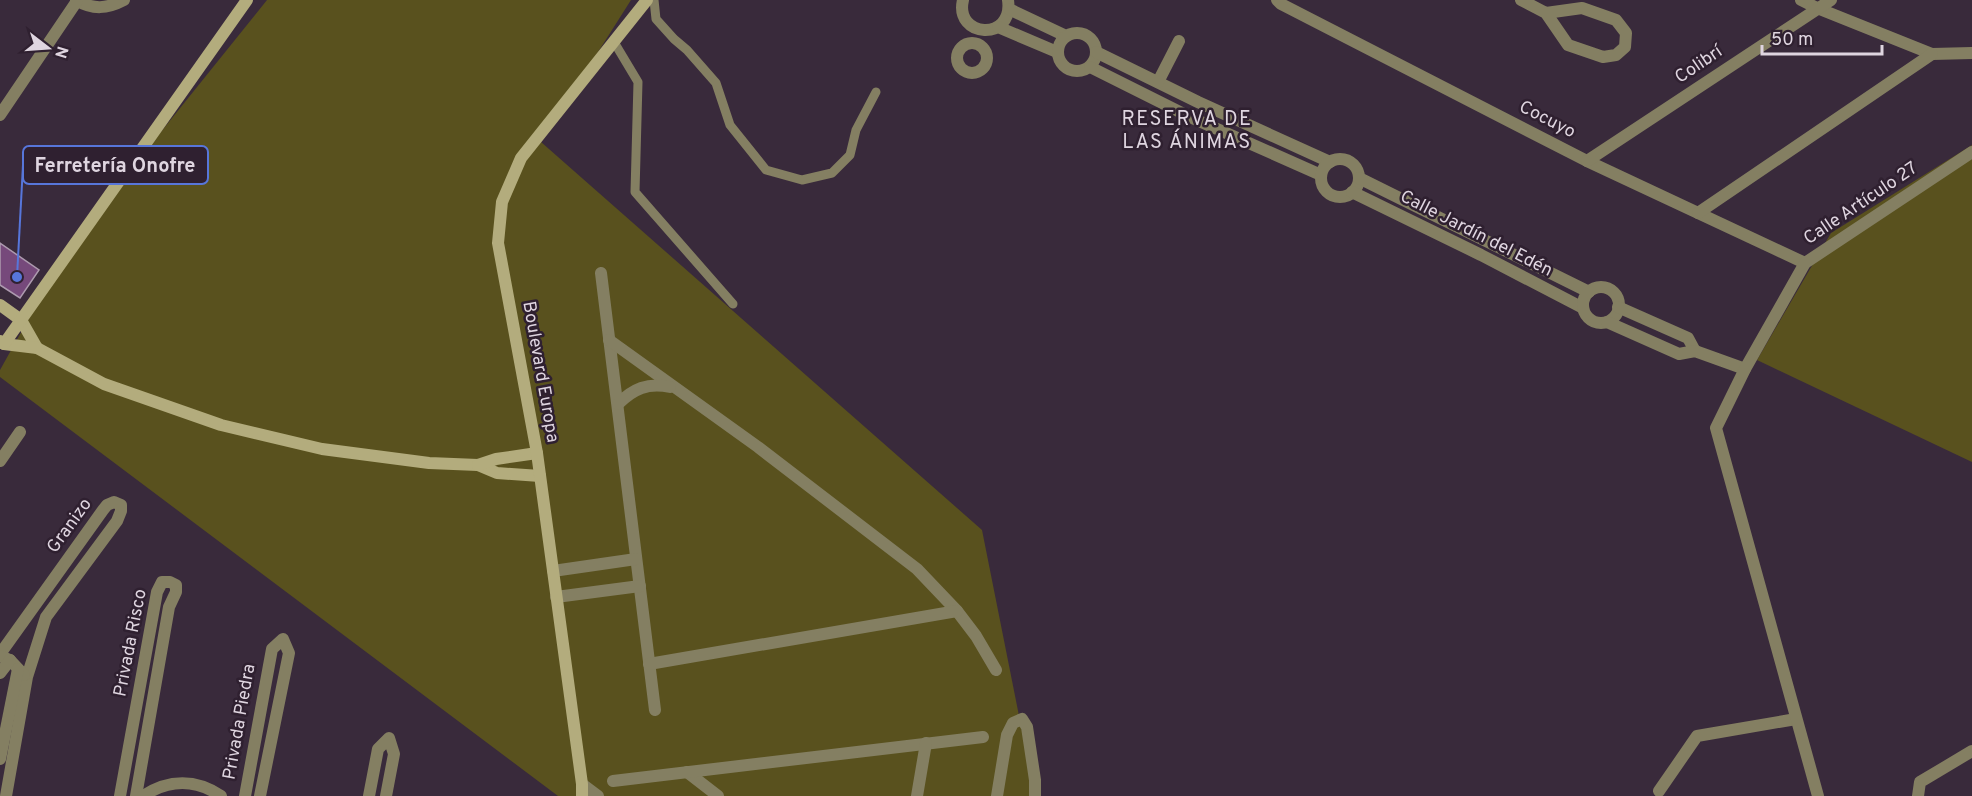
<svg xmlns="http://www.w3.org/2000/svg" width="1972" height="796" viewBox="0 0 1972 796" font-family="Overpass,sans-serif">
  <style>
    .green { fill: #59511e }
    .building { fill: #76497b; stroke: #ad9aaf; stroke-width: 1.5 }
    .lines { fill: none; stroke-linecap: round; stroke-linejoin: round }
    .lane { stroke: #847f62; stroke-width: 9 }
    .street { stroke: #847f62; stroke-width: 12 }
    .secondary { stroke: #b3ac7d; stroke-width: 12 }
    .labels { text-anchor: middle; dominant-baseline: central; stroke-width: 5; stroke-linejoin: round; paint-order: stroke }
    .street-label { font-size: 18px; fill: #dfd5e0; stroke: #2f2030 }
    .neighbourhood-label { font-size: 20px; letter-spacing: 1.5px; fill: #dfd5e0; stroke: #2f2030 }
    .leader { fill: none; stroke: #5776da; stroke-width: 2 }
    .callout-dot { fill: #5776da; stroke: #2f2030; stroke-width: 2 }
    .callout { fill: #2f2030; stroke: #5776da; stroke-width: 2 }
    .callout-label { font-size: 20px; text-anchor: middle; font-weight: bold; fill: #dfd5e0 }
  </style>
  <rect width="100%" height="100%" fill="#392a3b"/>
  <g class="green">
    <polygon points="267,0 631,0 541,142 982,530 1035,796 558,796 0,377 0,370 48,284 123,179"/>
    <polygon points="1972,145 1972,462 1757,360 1831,233"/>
  </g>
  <polygon class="building" points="0,243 39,270 20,298 0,285"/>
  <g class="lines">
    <g class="lane">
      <polyline points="654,0 656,19 674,39 687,50 716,83 730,125 766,170 802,180 832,173 850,155 856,130 876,92"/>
      <polyline points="614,42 638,82 635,192 733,304"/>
    </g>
    <g class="street">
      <path d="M76 0C93 10 107 9 124 0"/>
      <path d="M963 0C954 38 1014 42 1008 0"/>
      <polyline points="1277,0 1281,4 1587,161 1805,263"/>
      <polyline points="1521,0 1546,13 1568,45 1603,57 1616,55 1625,47 1626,33 1616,20 1582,8 1546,13"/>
      <polyline points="1801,0 1817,8 1932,54 1972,53"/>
      <polyline points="1009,9 1066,36"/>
      <polyline points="998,27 1057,52"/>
      <circle cx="1077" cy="52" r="19"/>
      <circle cx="972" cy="58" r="15"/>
      <polyline points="1096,52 1198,102 1330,162"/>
      <polyline points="1090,67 1190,117 1321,175"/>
      <polyline points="1158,82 1179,41"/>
      <polyline points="0,115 77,1"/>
      <circle cx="1340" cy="178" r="19"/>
      <polyline points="1587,161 1831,0"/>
      <polyline points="1359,178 1589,292"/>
      <polyline points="1352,192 1481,255 1583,308"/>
      <polyline points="1698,213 1932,54"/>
      <polyline points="601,273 655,710"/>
      <circle cx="1601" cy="305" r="18"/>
      <polyline points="1618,307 1688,338 1695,351"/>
      <polyline points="1607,322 1679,354 1695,351 1745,369"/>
      <polyline points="609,340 758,447 917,569 957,611 976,636 996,670"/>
      <path d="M618 404C633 389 648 382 670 387"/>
      <polyline points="0,461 20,432"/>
      <polyline points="553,571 636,559"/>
      <polyline points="556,597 640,586"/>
      <polyline points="0,654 103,510 107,505 114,502 121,505 121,511 117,521 46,617 27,677 6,796"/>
      <polyline points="0,656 10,660 24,675"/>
      <polyline points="649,664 957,611"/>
      <polyline points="0,673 10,660"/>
      <polyline points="0,759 18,669"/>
      <polyline points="687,772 718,796"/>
      <polyline points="613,781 983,737"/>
      <polyline points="582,784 598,796"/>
      <polyline points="1659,791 1697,736 1796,719"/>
      <polyline points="120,796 157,592 162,582 170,582 176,585 176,592 169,607 136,796"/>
      <path d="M143 796C169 779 196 779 221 796"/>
      <polyline points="245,796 272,649 283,639 289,653 260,796"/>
      <polyline points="369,796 378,749 389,738 394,754 386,796"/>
      <polyline points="917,796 926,743"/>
      <polyline points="997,796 1007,735 1013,723 1022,719 1027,727 1035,780 1035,796"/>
      <polyline points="1818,796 1716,428 1745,369 1805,263 1972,152"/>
      <polyline points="1918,796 1920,782 1972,751"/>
    </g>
    <g class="secondary">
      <polyline points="0,305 21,320 37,348"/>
      <polyline points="0,341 4,344 37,348 104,384 221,425 322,449 429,463 478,465 497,473 540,476"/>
      <polyline points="4,344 247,0"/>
      <polyline points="478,465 496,459 537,453"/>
      <polyline points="582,796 582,784 537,453 498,243 502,202 521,158 647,0"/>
    </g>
  </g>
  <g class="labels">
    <g class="street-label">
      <text transform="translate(1699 65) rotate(-34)">Colibrí</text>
      <text transform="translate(1547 120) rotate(27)">Cocuyo</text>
      <text transform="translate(1861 204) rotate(-34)">Calle Artículo 27</text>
      <text transform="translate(1476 234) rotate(27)">Calle Jardín del Edén</text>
      <text transform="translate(540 372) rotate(80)">Boulevard Europa</text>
      <text transform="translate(70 526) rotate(-54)">Granizo</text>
      <text transform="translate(131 643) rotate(-79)">Privada Risco</text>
      <text transform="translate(240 722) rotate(-80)">Privada Piedra</text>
    </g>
    <g class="neighbourhood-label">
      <text x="1187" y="120">RESERVA DE<tspan x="1187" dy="23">LAS ÁNIMAS</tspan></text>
    </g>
  </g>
  <path class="leader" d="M17 277L23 165"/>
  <circle class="callout-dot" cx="17" cy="277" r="6"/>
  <rect class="callout" x="23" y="146" width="185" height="38" rx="6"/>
  <g class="callout-label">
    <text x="115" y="172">Ferretería Onofre</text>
  </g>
  <g transform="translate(48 48) rotate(107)" stroke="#2f2030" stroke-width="4.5" paint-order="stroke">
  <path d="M0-4.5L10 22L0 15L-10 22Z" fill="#dfd5e0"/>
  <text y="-9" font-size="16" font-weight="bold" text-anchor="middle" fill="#dfd5e0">N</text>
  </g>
  <path d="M1762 45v9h120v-9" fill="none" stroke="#dfd5e0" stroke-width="3"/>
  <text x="1771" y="45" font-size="18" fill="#dfd5e0" stroke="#2f2030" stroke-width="4.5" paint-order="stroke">50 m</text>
</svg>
